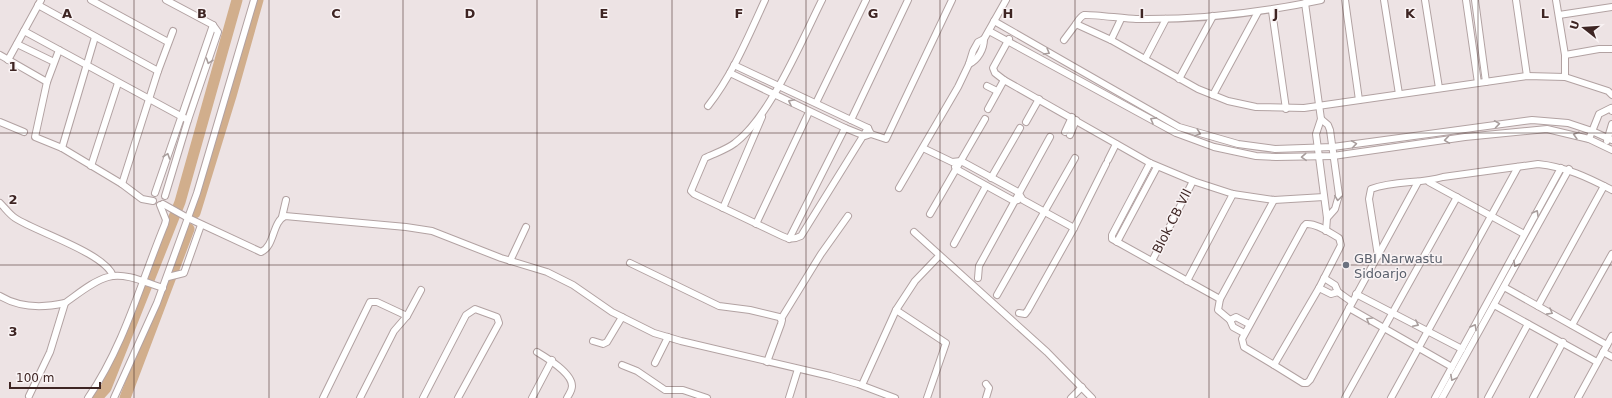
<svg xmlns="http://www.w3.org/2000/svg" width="1612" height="398" viewBox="0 0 1612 398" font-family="'DejaVu Sans',sans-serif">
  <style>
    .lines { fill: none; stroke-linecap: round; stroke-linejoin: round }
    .river { stroke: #d1ae8c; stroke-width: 11 }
    .minor-casing { stroke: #b2a2a2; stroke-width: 8 }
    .minor { stroke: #fff; stroke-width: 6 }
    .oneway { stroke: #a89d9c }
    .grid { fill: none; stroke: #3e2523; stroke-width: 1; stroke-opacity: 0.55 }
    .worship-dot { fill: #6b7280; stroke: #f9f3f4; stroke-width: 1.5 }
    .labels { text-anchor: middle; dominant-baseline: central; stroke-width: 3; stroke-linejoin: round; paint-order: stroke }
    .street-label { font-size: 13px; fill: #3e2523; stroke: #f9f3f4 }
    .worship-label { font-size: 13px; fill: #5b616d; stroke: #f9f3f4; text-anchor: start }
    .grid-label { font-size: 13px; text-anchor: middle; font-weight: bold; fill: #3e2523; stroke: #f9f3f4; stroke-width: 3; stroke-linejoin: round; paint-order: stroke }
  </style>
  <rect width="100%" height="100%" fill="#ede3e4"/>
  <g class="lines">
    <g class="river">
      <polyline points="195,213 231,96 258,0"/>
      <polyline points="97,398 106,388 180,202 237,0"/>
      <polyline points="125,398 189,229"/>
    </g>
    <defs>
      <g id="minor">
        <polyline points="91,0 168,42"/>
        <path d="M822 0C802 40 770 117 735 143 726 150 715 153 705 158L691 191 694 194 780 235C788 239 793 240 801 236L868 128"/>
        <path d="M1321 0C1260 13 1199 20 1136 19 1127 19 1090 14 1084 15 1080 17 1078 21 1076 24L1111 40 1198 89 1228 101 1256 107 1304 108 1527 76 1565 77 1608 91 1612 95"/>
        <polyline points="1345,0 1359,100"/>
        <polyline points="1384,0 1399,94"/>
        <polyline points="1425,0 1439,88"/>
        <polyline points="1466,0 1478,83"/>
        <polyline points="1475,0 1486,82"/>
        <polyline points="1516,0 1527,76"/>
        <polyline points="1556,0 1565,55 1565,77"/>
        <polyline points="1305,3 1321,119"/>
        <polyline points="38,5 158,71"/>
        <polyline points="1272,11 1286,109"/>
        <polyline points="1559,15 1612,7"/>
        <polyline points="994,21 1179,127 1238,144 1275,149 1333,147 1532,120 1568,123 1592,131 1612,140"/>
        <polyline points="24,31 188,120"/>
        <polyline points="989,31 1176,133 1214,147 1256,156 1276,157 1333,156 1465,137 1547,129 1589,139 1612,150"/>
        <polyline points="1064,40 1076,24"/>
        <polyline points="1111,40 1121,19"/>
        <polyline points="17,44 54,62"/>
        <polyline points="59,50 47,82 35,137 62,148 122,184 142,199 153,201"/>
        <polyline points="0,55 47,82"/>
        <polyline points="1565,55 1599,49 1612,49"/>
        <polyline points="1145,59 1166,19"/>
        <polyline points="8,60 41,0"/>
        <path d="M969 64C978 60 984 49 984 39"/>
        <polyline points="734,65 868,128 870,132"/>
        <polyline points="730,73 845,128 865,136 871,134 886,139 952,0"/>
        <polyline points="1179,79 1213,16"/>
        <polyline points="1004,80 995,73 993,68 1009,39"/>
        <polyline points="987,86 997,91"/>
        <polyline points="1213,95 1258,12"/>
        <polyline points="816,103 866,0"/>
        <path d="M708 106C733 74 748 37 765 0"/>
        <polyline points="988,109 1004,80 1150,163 1193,181 1233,194 1274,200 1324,197"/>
        <polyline points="851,120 908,0"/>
        <polyline points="0,122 24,132"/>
        <polyline points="1026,122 1039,99"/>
        <polyline points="1065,132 1072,117"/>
        <polyline points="1070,135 1076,120"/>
        <polyline points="1589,139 1599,114 1611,108 1612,111"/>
        <polyline points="1607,141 1612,124"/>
        <polyline points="62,148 95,37"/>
        <polyline points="923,148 952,162 961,161 1018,192 1023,200 1074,228"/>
        <polyline points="1108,160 1116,144"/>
        <polyline points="1150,163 1112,235 1112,239 1220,299"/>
        <polyline points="91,166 118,83"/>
        <polyline points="955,167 956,169 1014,201 1018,200"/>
        <polyline points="991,178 1020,128"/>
        <polyline points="1429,182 1524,234"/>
        <polyline points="122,184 158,71 173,31"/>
        <polyline points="899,188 958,87 969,64 973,51 978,42 984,39 1006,0"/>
        <polyline points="155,193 213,25"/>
        <polyline points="165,196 188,120 218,32 213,25 166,0"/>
        <path d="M0 203C5 208 9 214 15 218 36 232 105 253 113 276"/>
        <path d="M163 204 188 218 261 252C275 246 272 222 285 216L406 227 432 231 501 258 547 272 573 285 612 312 654 333 681 341 830 376 858 384 895 398"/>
        <polyline points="723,208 762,117"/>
        <polyline points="930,214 985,119"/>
        <polyline points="282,217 286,200"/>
        <polyline points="756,224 809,112"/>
        <path d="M1306 224C1317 223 1330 233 1339 238L1341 245 1319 288 1274 365 1244 347 1242 339 1304 226Z"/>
        <polyline points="1326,231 1327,218 1316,134 1321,119 1328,125 1330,130 1339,195 1335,209 1327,218"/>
        <polyline points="914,232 1047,352 1092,398"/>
        <polyline points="789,239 845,128"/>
        <polyline points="1117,242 1157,167"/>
        <polyline points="954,244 986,186"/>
        <path d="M1378 256 1369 199 1371 189C1395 180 1420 184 1443 177L1538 164C1566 167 1587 177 1612 190"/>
        <polyline points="510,261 526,227"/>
        <polyline points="1152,261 1193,181"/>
        <polyline points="630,263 719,306 750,310 779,317 782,320 781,324 767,362"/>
        <polyline points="168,277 184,273 201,225"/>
        <polyline points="978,278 979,266 1050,137"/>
        <polyline points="1187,281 1233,194"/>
        <polyline points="1504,287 1607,345"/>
        <polyline points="1319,288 1331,294 1338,292 1335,285 1324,278"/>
        <polyline points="1338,292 1352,302"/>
        <polyline points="1356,294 1462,349"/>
        <polyline points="997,295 1075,158"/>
        <path d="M0 296C20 308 43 308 65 303 78 294 93 281 108 277 125 272 147 283 163 288"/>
        <polyline points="1494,305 1597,362"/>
        <polyline points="1538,306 1604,186"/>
        <polyline points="1349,308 1452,367"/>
        <polyline points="896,310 946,343 927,398"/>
        <polyline points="1019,313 1025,314 1028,310 1074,228 1106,164"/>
        <polyline points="781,319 821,254 848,216"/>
        <polyline points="1230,320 1218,310 1220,299 1274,200"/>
        <polyline points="1572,325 1612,254"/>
        <polyline points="1244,333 1233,327 1230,320 1236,317 1249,324"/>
        <polyline points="593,341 603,344 607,342 622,317"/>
        <path d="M537 352C547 358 572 373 572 386 572 391 569 394 567 398"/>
        <polyline points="1603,352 1612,357"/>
        <polyline points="655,363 668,337"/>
        <polyline points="622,365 637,371 665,390 683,390 707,398"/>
        <polyline points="1274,365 1303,383 1307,383 1310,380 1418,182"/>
        <polyline points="862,385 896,310 915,281 939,256"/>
        <polyline points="29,396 50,352 65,303"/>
        <path d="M88 398C124 346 141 282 165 224L166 220 160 205"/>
        <polyline points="114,398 157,303 197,193 254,0"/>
        <polyline points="323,398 370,302 377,302 407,316"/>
        <polyline points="360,398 394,331 407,316 421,290"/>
        <polyline points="423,398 466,315 475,309 497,317 499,323 458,398"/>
        <polyline points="532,398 552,360"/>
        <polyline points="789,398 798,369"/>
        <polyline points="986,398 989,388 986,384"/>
        <polyline points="1071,398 1082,387"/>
        <polyline points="1345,398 1457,197"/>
        <polyline points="1391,398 1518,167"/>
        <polyline points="1435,398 1561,168"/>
        <polyline points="1442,398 1569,169"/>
        <polyline points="1488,398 1528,324"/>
        <polyline points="1533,398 1563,342"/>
        <polyline points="1578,398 1612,336"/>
      </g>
    </defs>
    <use href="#minor" class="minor-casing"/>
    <use href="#minor" class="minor"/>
  </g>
  <defs><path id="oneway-chevron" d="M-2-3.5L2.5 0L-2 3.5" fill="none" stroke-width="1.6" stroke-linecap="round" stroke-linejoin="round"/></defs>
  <g class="oneway">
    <use href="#oneway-chevron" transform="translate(1047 52) rotate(30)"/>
    <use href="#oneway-chevron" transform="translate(209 61) rotate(109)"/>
    <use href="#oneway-chevron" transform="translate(791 102) rotate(-153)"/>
    <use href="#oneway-chevron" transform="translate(1153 120) rotate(-151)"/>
    <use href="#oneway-chevron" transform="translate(1497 124) rotate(-8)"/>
    <use href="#oneway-chevron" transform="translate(1198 133) rotate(19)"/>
    <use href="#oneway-chevron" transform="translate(1576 135) rotate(-164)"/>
    <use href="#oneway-chevron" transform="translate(1447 140) rotate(172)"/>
    <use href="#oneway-chevron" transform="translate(1354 144) rotate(-8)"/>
    <use href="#oneway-chevron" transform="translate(167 156) rotate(-71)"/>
    <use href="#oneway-chevron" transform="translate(1304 157) rotate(177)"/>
    <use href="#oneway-chevron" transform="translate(1338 198) rotate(97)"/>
    <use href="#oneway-chevron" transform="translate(1536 213) rotate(-61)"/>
    <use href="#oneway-chevron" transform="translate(1516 264) rotate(119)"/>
    <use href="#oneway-chevron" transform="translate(1550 312) rotate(29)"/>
    <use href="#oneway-chevron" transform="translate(1369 320) rotate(-150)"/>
    <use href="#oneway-chevron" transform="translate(1416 324) rotate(27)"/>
    <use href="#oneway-chevron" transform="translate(1474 327) rotate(-61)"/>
    <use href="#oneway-chevron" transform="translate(1453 378) rotate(118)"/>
  </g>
  <path class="grid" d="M134 0V398M269 0V398M403 0V398M537 0V398M672 0V398M806 0V398M940 0V398M1075 0V398M1209 0V398M1343 0V398M1478 0V398M0 133H1612M0 265H1612"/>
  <circle class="worship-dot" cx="1346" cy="265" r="4"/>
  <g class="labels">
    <g class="street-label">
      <text transform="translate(1172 221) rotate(-63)">Blok CB VII</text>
    </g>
    <g class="worship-label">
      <text x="1354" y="258">GBI Narwastu<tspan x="1354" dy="15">Sidoarjo</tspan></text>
    </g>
  </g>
  <g class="grid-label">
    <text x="67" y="18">A</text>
    <text x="202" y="18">B</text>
    <text x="336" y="18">C</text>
    <text x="470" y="18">D</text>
    <text x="604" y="18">E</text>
    <text x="739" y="18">F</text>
    <text x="873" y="18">G</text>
    <text x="1008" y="18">H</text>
    <text x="1142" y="18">I</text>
    <text x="1276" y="18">J</text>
    <text x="1410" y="18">K</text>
    <text x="1545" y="18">L</text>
    <text x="13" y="71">1</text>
    <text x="13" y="204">2</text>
    <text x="13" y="336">3</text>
  </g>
  <g transform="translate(1584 28) rotate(287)" stroke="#f9f3f4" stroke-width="3" paint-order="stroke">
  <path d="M0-3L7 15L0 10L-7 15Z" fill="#3e2523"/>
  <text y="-6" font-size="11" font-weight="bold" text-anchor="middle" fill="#3e2523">U</text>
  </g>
  <path d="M10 382v6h90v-6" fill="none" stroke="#3e2523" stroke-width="2"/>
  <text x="16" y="382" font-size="12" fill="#3e2523" stroke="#f9f3f4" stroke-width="3" paint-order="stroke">100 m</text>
</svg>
